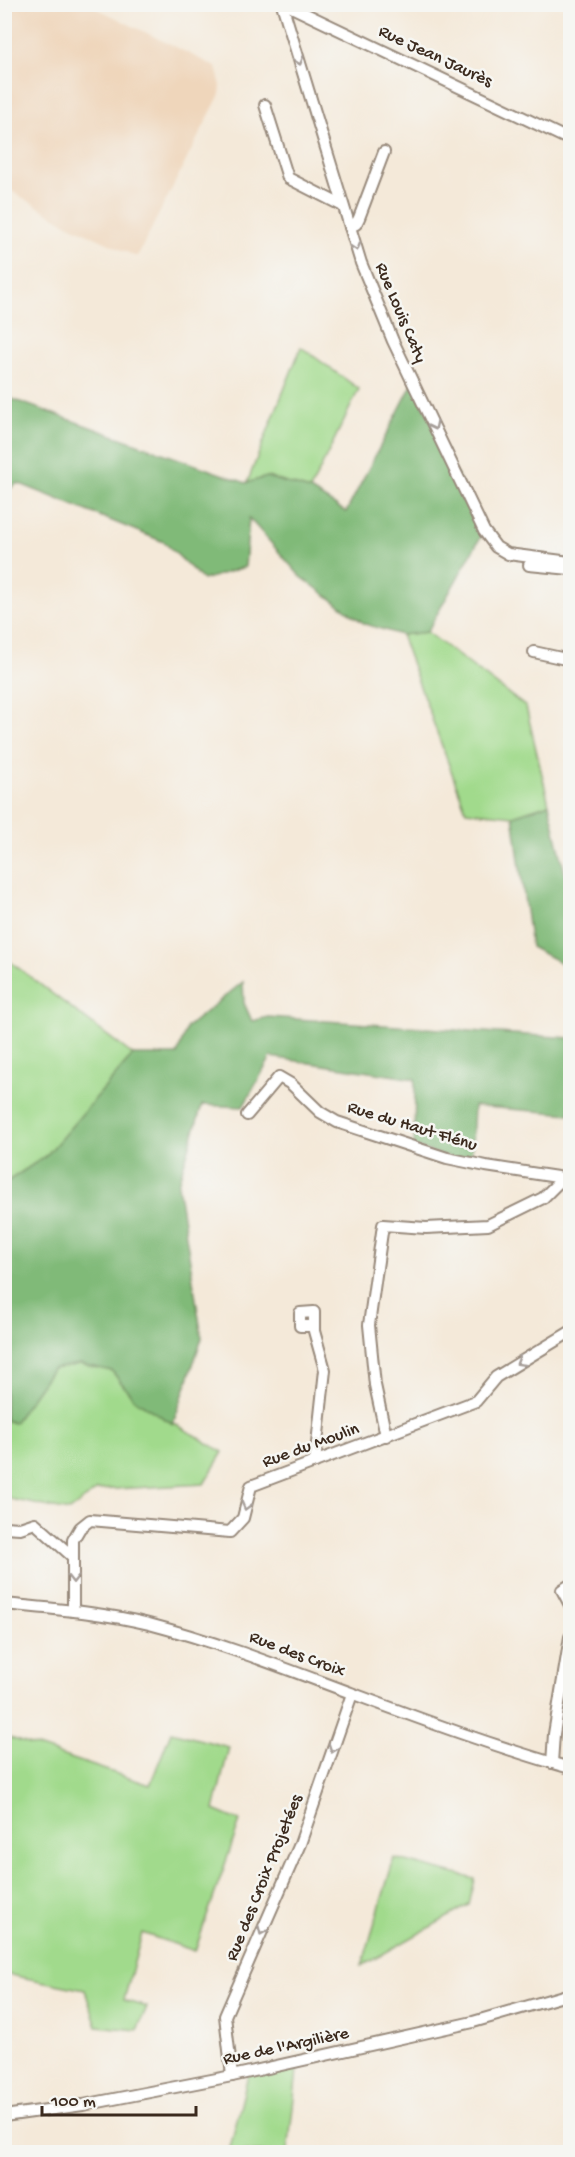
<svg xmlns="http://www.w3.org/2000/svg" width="575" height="2157" viewBox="0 0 575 2157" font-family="'Gochi Hand',sans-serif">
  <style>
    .built { fill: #efd6bb }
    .green { fill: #a1da8c; stroke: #6e8255; stroke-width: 1.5 }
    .forest { fill: #80ba78; stroke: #5e724b; stroke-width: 1.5 }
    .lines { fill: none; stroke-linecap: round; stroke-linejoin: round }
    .minor-casing { stroke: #988a7c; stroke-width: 14 }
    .minor { stroke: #fff; stroke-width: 10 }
    .oneway { stroke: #a79f9a }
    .labels { text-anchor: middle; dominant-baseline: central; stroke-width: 5; stroke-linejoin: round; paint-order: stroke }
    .street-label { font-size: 18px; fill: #3b2a1e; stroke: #f6f6f2 }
  </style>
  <rect width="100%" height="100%" fill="#f6f6f2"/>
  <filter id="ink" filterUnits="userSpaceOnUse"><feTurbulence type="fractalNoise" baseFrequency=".0167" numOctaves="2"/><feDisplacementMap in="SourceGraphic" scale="12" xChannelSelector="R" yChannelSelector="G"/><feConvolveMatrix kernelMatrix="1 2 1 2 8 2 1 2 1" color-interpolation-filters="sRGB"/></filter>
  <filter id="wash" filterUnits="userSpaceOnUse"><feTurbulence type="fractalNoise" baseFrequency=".008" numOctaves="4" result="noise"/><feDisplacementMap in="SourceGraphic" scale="24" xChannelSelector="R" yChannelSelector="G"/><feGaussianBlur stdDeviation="1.35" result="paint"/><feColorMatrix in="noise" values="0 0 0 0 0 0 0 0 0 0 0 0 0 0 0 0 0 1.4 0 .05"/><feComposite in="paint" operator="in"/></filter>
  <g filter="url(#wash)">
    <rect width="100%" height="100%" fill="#f4e9d9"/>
    <polygon class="built" points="5,4 95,5 94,7 216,67 221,86 220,94 137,257 65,223 5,187"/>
    <g class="green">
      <polygon points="301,347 359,389 310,490 267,477 247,483"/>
      <polygon points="427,632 526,707 549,804 513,816 466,811 401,635"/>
      <polygon points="4,957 133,1055 46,1156 5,1183"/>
      <polygon points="80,1364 112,1371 135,1400 223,1452 204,1484 97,1490 69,1511 5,1498 4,1420 14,1422 52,1369"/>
      <polygon points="171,1732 229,1747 214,1810 240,1821 195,1951 142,1933 124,2000 147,2007 137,2030 97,2026 85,1990 5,1974 5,1736 150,1785"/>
      <polygon points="394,1858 475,1879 469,1905 362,1966"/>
      <polygon points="298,2061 288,2152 229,2152 249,2072"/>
    </g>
    <g class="forest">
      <polygon points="413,383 484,531 427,632 401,635 365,624 300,576 249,518 245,567 203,580 164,542 18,483 5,492 4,396 246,483 267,477 310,490 346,512"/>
      <polygon points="549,804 570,895 569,967 531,947 513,816"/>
      <polygon points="243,982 244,1003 252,1021 268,1017 570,1038 570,1114 474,1106 471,1163 414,1147 415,1079 271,1057 243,1107 202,1105 178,1184 202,1338 173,1424 135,1400 112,1371 80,1364 52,1369 14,1423 5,1420 5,1183 46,1156 133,1055 177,1055 187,1027"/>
    </g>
  </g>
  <g filter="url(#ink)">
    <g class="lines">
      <defs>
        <g id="minor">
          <polyline points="282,4 361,263 393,341 484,531 496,547 508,554 570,562"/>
          <polyline points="285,4 570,140"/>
          <polyline points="265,105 288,178 343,206"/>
          <polyline points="350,227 356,224 359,218 384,152"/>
          <polyline points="529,565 570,569"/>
          <polyline points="534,652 570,660"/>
          <polyline points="247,1115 279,1077 291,1084 320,1112 337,1122 447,1158 486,1166 570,1179"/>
          <polyline points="314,1326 300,1326 300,1313 314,1312 314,1331 325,1370 315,1462"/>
          <polyline points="386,1436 375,1385 369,1325 383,1225 426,1228 488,1225 543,1198 563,1178"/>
          <polyline points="4,1527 20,1528 35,1523 73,1557"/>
          <polyline points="570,1585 562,1590 570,1605"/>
          <path d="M4 1604C53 1609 101 1612 149 1624 218 1642 284 1668 351 1693 423 1720 496 1747 570 1768"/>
          <polyline points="73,1611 73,1540 80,1528 90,1520 230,1532 243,1518 251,1486 476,1401 496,1377 570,1332"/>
          <polyline points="552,1763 554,1734 570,1637"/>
          <polyline points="232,2076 225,2016 300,1844 352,1694"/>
          <polyline points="4,2116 83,2105 232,2076 473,2022 570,1994"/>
        </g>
      </defs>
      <use href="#minor" class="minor-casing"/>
      <use href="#minor" class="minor"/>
    </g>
    <defs><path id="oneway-chevron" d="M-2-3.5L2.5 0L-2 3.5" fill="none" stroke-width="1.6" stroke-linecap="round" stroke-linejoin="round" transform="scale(1.5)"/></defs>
    <g class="oneway">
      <use href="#oneway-chevron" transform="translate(299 61) rotate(73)"/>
      <use href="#oneway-chevron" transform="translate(356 247) rotate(73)"/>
      <use href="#oneway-chevron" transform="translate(434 426) rotate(64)"/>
      <use href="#oneway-chevron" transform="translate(520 1362) rotate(149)"/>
      <use href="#oneway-chevron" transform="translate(246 1506) rotate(105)"/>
      <use href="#oneway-chevron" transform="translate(73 1579) rotate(90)"/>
      <use href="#oneway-chevron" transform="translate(333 1749) rotate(109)"/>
      <use href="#oneway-chevron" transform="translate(262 1931) rotate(114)"/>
    </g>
  </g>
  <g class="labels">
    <g class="street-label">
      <text transform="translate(435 57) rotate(25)">Rue Jean Jaurès</text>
      <text transform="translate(400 313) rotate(67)">Rue Louis Caty</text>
      <text transform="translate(412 1127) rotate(17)">Rue du Haut Flénu</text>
      <text transform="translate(311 1446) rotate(-20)">Rue du Moulin</text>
      <text transform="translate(297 1655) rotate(21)">Rue des Croix</text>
      <text transform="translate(265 1878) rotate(-68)">Rue des Croix Projetées</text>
      <text transform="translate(286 2047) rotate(-12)">Rue de l'Argilière</text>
    </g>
  </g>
  <rect width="575" height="2157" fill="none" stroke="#f6f6f2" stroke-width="24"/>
  <path d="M42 2106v9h154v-9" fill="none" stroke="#3b2a1e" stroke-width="3"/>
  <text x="51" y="2106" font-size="18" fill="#3b2a1e" stroke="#f6f6f2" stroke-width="4.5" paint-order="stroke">100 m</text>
</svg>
